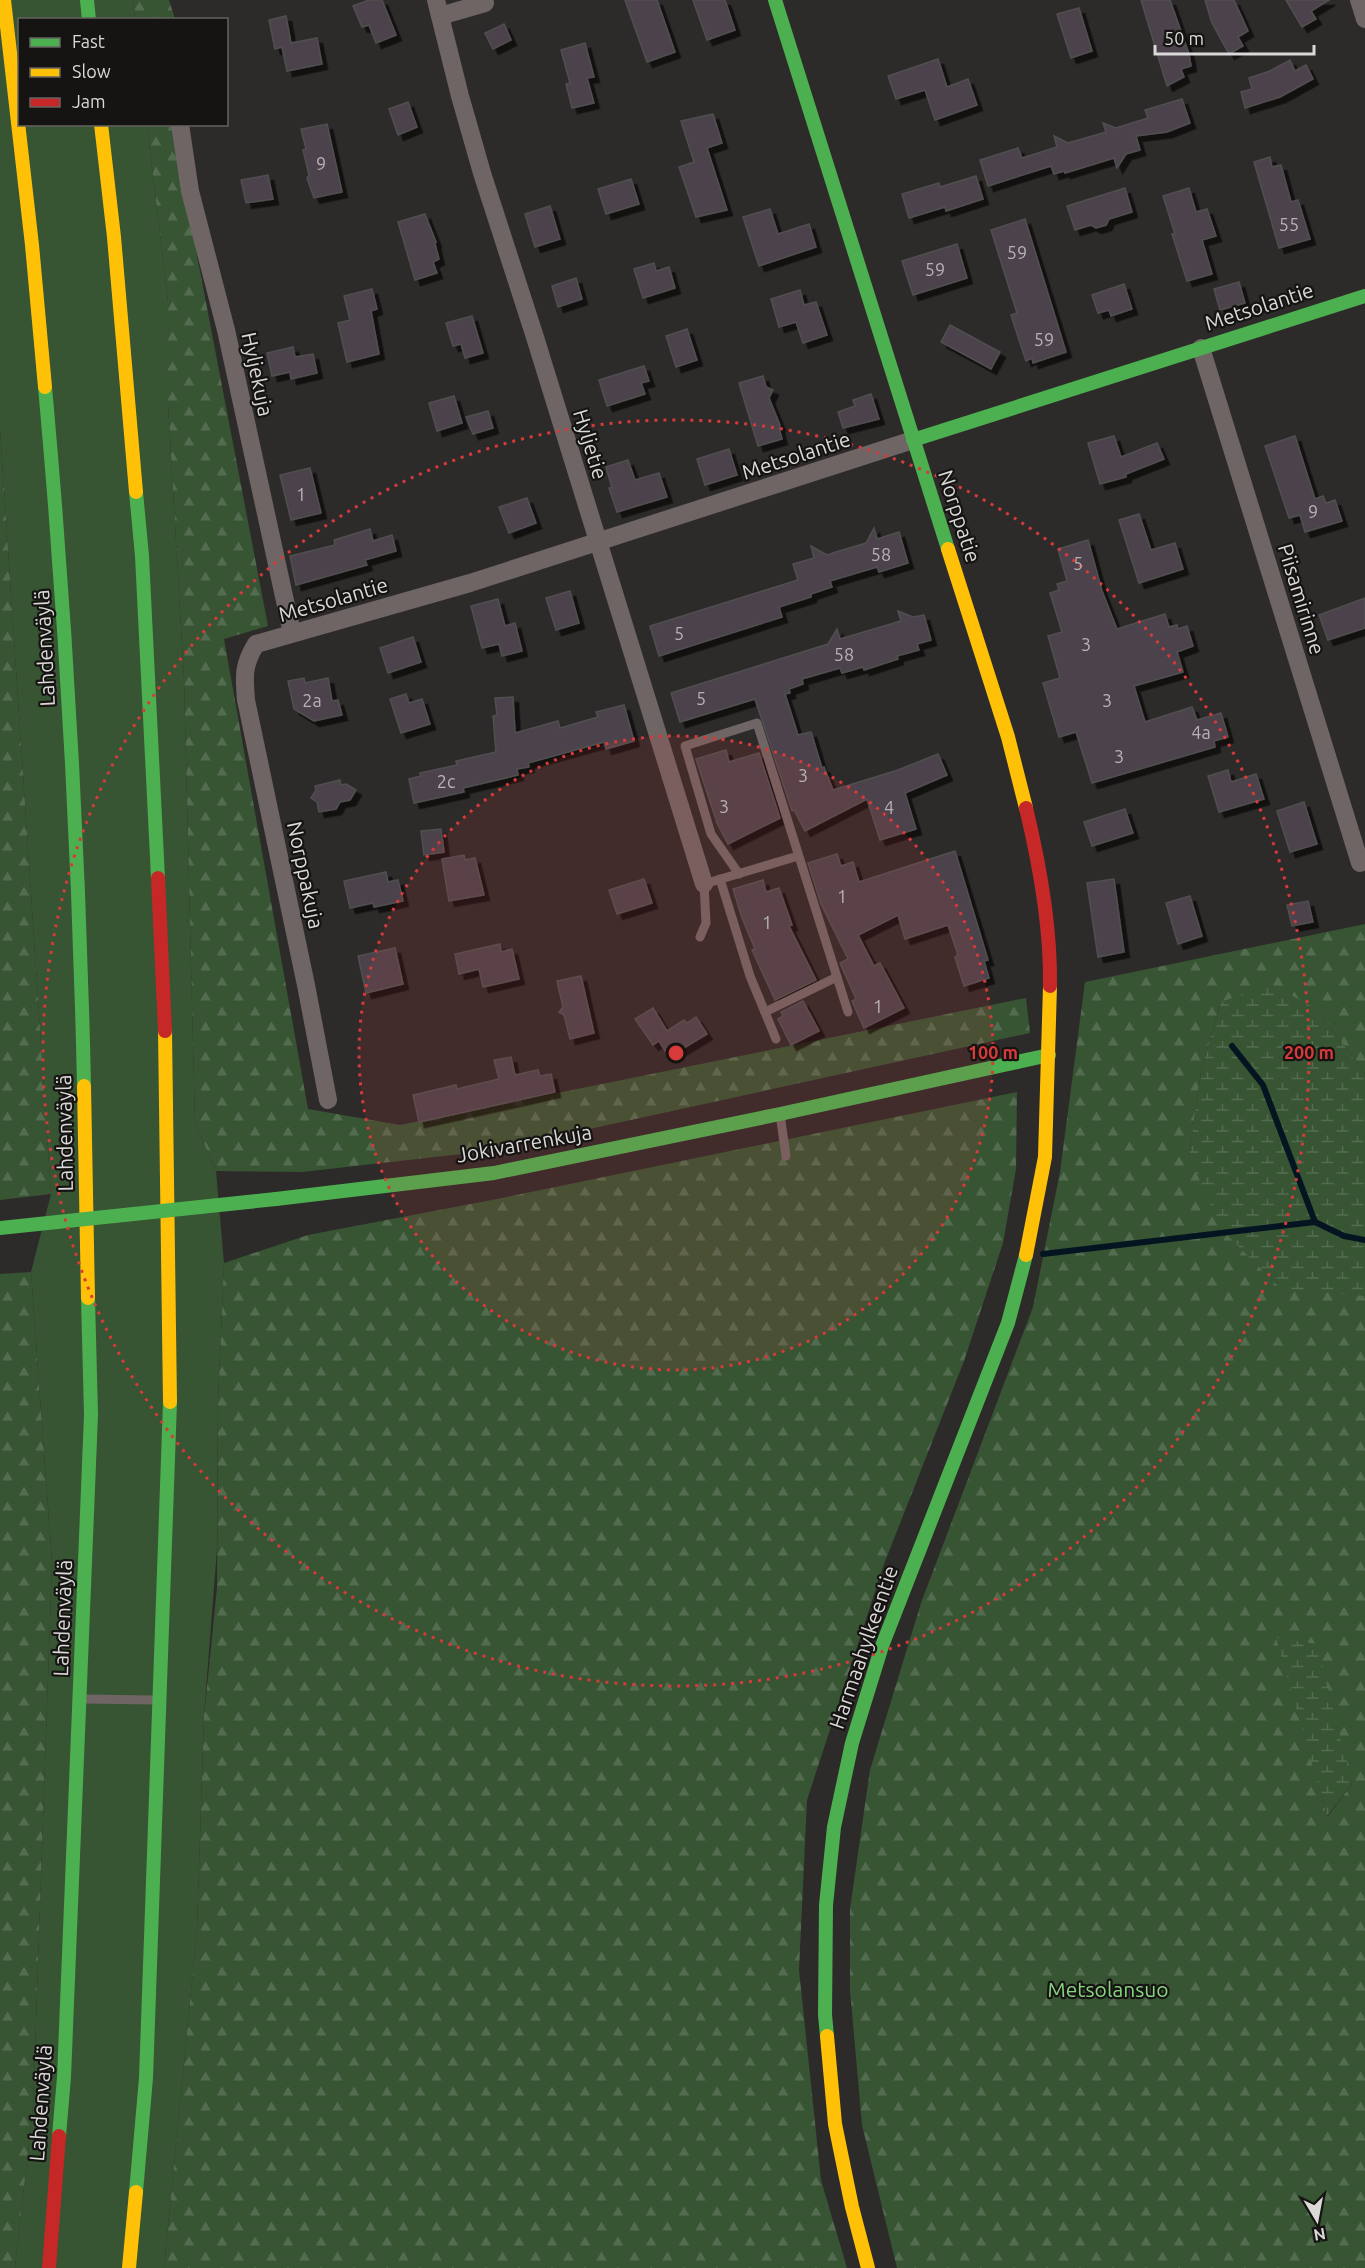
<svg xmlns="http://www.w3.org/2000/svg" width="1365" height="2268" viewBox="0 0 1365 2268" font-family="Ubuntu,sans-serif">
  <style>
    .grass { fill: #375433 }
    .forest { fill: url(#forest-firs); fill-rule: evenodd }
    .wetland { fill: url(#wetland-marsh) }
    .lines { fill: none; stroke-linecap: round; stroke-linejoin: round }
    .stream { stroke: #041521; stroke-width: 6 }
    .building { fill: #4c424c; stroke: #504f4f; stroke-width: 1.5; filter: url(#shadow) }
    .lane { stroke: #6e6564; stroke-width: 9 }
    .street { stroke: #6e6564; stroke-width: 18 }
    .fast { stroke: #4caf50; stroke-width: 14 }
    .slow { stroke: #ffc107; stroke-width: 14 }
    .jam { stroke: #c62828; stroke-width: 14 }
    .fast-bridge { stroke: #4caf50; stroke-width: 14 }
    .ring { fill: none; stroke: #d63a3a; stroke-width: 3; stroke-dasharray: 3 6 }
    .labels { text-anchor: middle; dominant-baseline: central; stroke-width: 4.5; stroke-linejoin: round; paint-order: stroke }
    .number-label { font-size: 18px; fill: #b7b3b4 }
    .street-label { font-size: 21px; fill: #dbd9d7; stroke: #151412 }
    .park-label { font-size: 21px; fill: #88d580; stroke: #151412 }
    .centre { fill: #d63a3a; stroke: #151412; stroke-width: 3 }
    .ring-label { font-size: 18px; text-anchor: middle; font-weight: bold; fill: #d63a3a; stroke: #151412; stroke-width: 4.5; stroke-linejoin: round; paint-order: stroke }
  </style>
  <defs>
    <pattern id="forest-firs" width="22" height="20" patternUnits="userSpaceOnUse" patternTransform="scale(1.5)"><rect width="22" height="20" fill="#375433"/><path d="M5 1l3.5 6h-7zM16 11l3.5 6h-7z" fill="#536c50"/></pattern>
    <pattern id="wetland-marsh" width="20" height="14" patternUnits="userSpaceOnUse" patternTransform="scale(1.5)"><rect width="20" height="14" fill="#375433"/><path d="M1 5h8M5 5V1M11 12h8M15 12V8" fill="none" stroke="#536c50"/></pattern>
    <filter id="shadow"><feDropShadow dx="5.5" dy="5.5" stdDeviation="0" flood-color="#0009"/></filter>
  </defs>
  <rect width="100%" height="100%" fill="#2d2b29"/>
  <polygon class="grass" points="0,0 133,0 135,19 20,20 20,124 147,125 168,301 168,404 184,678 195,1123 216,1171 224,1263 218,1401 217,1549 204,1716 197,1929 164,2268 15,2268 33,2107 52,1563 31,1272 51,1194 0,429"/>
  <g class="forest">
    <polygon points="133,0 169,0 175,19 135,19"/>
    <polygon points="147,125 172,125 268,626 224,639 308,1109 400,1125 1026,998 1030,1033 488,1151 302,1172 216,1171 195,1123 184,678 168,404 168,301"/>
    <polygon points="0,429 51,1194 0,1200"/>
    <path d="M1365 924V1074L1318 1010 1221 1002 1201 1071 1189 1156 1365 1295V2268H897L862 2125 850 1990V1909L870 1770 921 1603 1033 1307 1060 1172 1085 982ZM1277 1638 1352 1784 1328 1816H1327Z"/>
    <polygon points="1017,1092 1016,1169 1003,1243 964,1361 884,1564 807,1800 799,1970 821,2180 847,2268 164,2268 197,1929 204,1716 217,1588 218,1401 224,1263 308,1235 502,1198"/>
    <polygon points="31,1272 52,1563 33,2107 15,2268 0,2268 0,1274"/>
  </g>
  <g class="wetland">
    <polygon points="1271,984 1318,1010 1365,1074 1365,1296 1280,1288 1221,1229 1189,1156 1201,1071 1221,1002"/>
    <polygon points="1276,1638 1317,1644 1352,1784 1327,1816"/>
  </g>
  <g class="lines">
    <g class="stream">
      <polyline points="1232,1046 1263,1085 1315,1222"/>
      <polyline points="1043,1254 1315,1222 1344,1236 1365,1240"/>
    </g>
  </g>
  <g class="building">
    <polygon points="369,0 382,0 396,35 376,43 369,25 362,27 353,6"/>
    <polygon points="625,0 657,0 675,52 647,62"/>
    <polygon points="693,0 725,0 735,30 707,40"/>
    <polygon points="1141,0 1170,0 1189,54 1191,66 1181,69 1184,77 1167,86"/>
    <polygon points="1205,0 1234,0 1248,31 1238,37 1243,46 1229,54 1212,23"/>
    <polygon points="1286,0 1329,0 1311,11 1316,19 1302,27"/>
    <polygon points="1079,8 1092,51 1071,58 1057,14"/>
    <polygon points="286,16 291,43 317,38 322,64 287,71 282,47 275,49 269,20"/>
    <polygon points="504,24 511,40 493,49 485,33"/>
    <polygon points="585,43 594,77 587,78 594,103 572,108 566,84 570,83 561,50"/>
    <polygon points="938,59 947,87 968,79 977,105 935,120 925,90 896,99 888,76"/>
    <polygon points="1290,60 1295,71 1306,65 1313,79 1280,97 1245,108 1241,92 1252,89 1249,78 1270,71"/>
    <polygon points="1182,99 1190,123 1167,132 1136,136 1140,150 1126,154 1117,168 1114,158 1065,173 1064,171 1054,174 1051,166 988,186 980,160 1018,148 1022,158 1057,147 1054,136 1068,143 1082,139 1106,132 1103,123 1116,128 1148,118 1145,110"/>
    <polygon points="408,102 417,127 398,135 389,109"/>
    <polygon points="713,114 722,143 707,148 727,210 696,217 679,167 694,162 681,121"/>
    <polygon points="327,124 342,192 314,198 307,178 309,175 303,150 306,149 301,129"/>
    <polygon points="1270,157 1272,167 1281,165 1291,202 1298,200 1310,239 1279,248 1254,162"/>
    <polygon points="268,175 273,199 246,203 241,180"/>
    <polygon points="976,176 983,199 946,211 945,207 909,218 902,194 939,183 940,187"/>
    <polygon points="631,179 639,204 606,214 598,189"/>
    <polygon points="1125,188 1132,212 1109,219 1106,225 1096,228 1091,225 1075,230 1067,206"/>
    <polygon points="1189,188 1196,212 1207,209 1216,236 1202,240 1212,274 1187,281 1172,234 1175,234 1163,196"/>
    <polygon points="550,206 560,239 535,247 525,214"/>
    <polygon points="770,209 778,234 809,224 816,247 759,266 743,217"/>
    <polygon points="425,214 436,242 435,244 439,259 433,262 437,273 415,280 398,222"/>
    <polygon points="1025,219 1066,352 1033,363 1032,358 1026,361 1019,340 1011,315 1017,313 991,230"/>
    <polygon points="957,244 967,278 913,295 902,261"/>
    <polygon points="654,263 656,271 669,267 675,288 643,298 634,269"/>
    <polygon points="576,278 582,299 558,307 552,286"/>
    <polygon points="1239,282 1245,303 1220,310 1214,289"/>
    <polygon points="1124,284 1132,309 1111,316 1109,310 1098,313 1092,295"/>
    <polygon points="372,289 377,309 371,311 379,354 347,362 338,323 350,320 344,296"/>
    <polygon points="800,290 804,305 816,302 827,335 803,343 796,322 779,327 771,299"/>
    <polygon points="472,316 483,353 465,358 461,344 453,346 446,323"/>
    <polygon points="950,325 1000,352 991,369 941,342"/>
    <polygon points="687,329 697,360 676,367 666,336"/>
    <polygon points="293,347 295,357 313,354 317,373 291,379 290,372 272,376 267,353"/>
    <polygon points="644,366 649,381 641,383 645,394 607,406 599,380"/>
    <polygon points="763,376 766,387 773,390 769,398 780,425 779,428 782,439 758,446 739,383"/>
    <polygon points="871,394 879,419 843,428 838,412 855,406 853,400"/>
    <polygon points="454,396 462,423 437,431 429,403"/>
    <polygon points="488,411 493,428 473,434 466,417"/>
    <polygon points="1114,436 1121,457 1157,443 1164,459 1126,474 1126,477 1100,484 1088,443"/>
    <polygon points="1295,436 1315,499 1323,496 1326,503 1335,500 1342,521 1305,532 1300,515 1289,518 1265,446"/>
    <polygon points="729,449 737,475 705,485 697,459"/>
    <polygon points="628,460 635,480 659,473 667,497 617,512 609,488 612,488 606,467"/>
    <polygon points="310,468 321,513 291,520 280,475"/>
    <polygon points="527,498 536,523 509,533 499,507"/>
    <polygon points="1139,514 1151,550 1175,543 1183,569 1139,583 1119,520"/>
    <polygon points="874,528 877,539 899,532 908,563 879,572 877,567 830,581 832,587 811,594 811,597 779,607 782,617 659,656 650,626 798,580 793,564 814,558 811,546 827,555 836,552 866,543"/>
    <polygon points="370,529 373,541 392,535 396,551 365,560 367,565 296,585 290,556 335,545 334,540"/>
    <polygon points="1088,540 1102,591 1117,629 1165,614 1169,627 1177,625 1178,629 1187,626 1193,646 1177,652 1183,672 1134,686 1145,722 1192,707 1197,720 1221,713 1228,737 1214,741 1215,747 1092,783 1076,732 1059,737 1043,683 1060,678 1048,636 1062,632 1050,593 1059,590 1057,584 1067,581 1058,549"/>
    <polygon points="570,591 579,623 556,630 546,598"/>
    <polygon points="1365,598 1365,628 1328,640 1319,615"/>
    <polygon points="498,599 505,626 515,623 522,651 502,656 499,644 482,648 471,606"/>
    <polygon points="898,611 913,617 924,615 931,640 917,644 919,650 897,656 898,659 864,670 863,667 842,673 840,668 802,679 803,684 789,689 790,693 785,694 798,735 811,732 822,768 824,767 833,790 898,770 938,754 947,775 905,793 916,829 880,840 867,799 805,831 794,810 792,811 755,699 680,722 671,693 828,644 837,629 840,639 901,621"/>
    <polygon points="413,637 421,662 388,673 380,648"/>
    <polygon points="304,678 305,683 328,678 332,701 338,700 342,715 314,721 294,709 288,681"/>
    <polygon points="406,694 409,703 422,699 430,724 401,733 390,699"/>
    <polygon points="513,697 515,733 558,721 560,728 598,717 596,712 624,705 634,741 606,749 604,742 528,763 529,767 517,769 518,775 463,788 464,792 414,803 409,779 421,776 420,773 457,765 456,761 496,752 493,716 497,715 495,698"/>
    <polygon points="726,750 729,762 759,753 780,818 728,844 717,823 696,759"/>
    <polygon points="1228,770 1231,782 1256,774 1264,799 1219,812 1208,776"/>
    <polygon points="340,780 341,785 346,784 356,790 350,800 340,802 336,809 319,812 317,802 311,798 316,790 315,786"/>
    <polygon points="1304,802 1317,844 1290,852 1277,811"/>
    <polygon points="1125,809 1133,833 1092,846 1084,822"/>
    <polygon points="441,829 444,852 424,855 421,831"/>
    <polygon points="955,851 988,960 984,961 989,978 964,986 955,957 958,955 948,925 905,939 898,915 858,935 874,966 880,963 904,1008 864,1028 852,1001 856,999 840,963 848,959 821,904 808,863 837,854 841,866 853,862 859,882"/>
    <polygon points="464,855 465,860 475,858 484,895 449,901 442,859"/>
    <polygon points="386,872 388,882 398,880 403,901 374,907 373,903 350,908 344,881"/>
    <polygon points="644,879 652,903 617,914 609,890"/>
    <polygon points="1114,879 1124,952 1098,957 1087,883"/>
    <polygon points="763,880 766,892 779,888 792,925 789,926 816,980 775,1000 752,950 755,949 742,918 733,889"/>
    <polygon points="1190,896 1202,936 1178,944 1166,903"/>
    <polygon points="1308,901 1313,922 1292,926 1287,905"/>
    <polygon points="500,944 501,952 512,949 519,979 483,987 479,969 459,974 455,954"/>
    <polygon points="395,948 403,984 366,993 358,956"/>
    <polygon points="581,976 594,1033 570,1039 564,1015 559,1012 563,1007 557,981"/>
    <polygon points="803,1001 819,1031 791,1045 778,1019 783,1016 781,1012"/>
    <polygon points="653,1008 667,1031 684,1020 687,1023 696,1017 707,1034 669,1057 659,1041 653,1045 635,1019"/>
    <polygon points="511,1057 515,1075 538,1070 540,1076 551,1074 555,1092 419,1122 413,1095 456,1085 457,1089 499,1079 494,1060"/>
  </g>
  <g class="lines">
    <g class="lane">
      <polyline points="739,874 711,834 685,746 757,723 848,1012"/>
      <polyline points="720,879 750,976 776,1039"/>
      <polyline points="700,937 706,923 704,884 798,856"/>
      <polyline points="765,1012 837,977"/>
      <polyline points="780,1114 786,1156"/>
      <polyline points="84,1699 154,1700"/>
    </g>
    <g class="street">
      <polyline points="436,0 460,96 482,173 534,334 704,884"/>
      <polyline points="1359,0 1365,19"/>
      <polyline points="440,16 485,3"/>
      <polyline points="180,124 190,191 226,330 292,633"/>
      <polyline points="1201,348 1360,863"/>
      <path d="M328 1100 306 985 246 700C244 676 243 665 256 644L470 583 913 440"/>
    </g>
    <g class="fast">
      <polyline points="87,0 89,20"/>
      <polyline points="775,0 948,549"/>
      <path d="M45 387C66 619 79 853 84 1086"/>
      <polyline points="913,440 1365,296"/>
      <polyline points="136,492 142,556 158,878"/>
      <polyline points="276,1199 494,1173 780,1114 1049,1055"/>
      <polyline points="827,2036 825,2015 826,1905 834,1827 852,1743 882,1646 1008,1323 1026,1255"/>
      <polyline points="59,2136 64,2077 91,1415 88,1298"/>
      <polyline points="136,2192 146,2078 170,1402"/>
    </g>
    <g class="slow">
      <polyline points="4,0 32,245 45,387"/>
      <polyline points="101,124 114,237 136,492"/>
      <polyline points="948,549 1008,737 1026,808"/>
      <polyline points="165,1031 170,1402"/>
      <polyline points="84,1086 88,1298"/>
      <polyline points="1026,1255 1045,1157 1050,986"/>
      <polyline points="827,2036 835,2124 852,2207 868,2268"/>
      <polyline points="129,2268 136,2192"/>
    </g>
    <g class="jam">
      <path d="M1026 808C1040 866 1051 926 1050 986"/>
      <polyline points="158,878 165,1031"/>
      <polyline points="49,2268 59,2136"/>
    </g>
    <polyline class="fast-bridge" points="0,1228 276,1199"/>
  </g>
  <circle cx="676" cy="1053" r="317" fill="#d63a3a" fill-opacity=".12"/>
  <g class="ring">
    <circle cx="676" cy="1053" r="317"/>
    <circle cx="676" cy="1053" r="633"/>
  </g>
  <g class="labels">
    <g class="number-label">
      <text x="321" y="163">9</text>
      <text x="1289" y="224">55</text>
      <text x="1017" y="252">59</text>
      <text x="935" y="269">59</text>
      <text x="1044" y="339">59</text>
      <text x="301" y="494">1</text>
      <text x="1313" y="511">9</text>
      <text x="881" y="554">58</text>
      <text x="1078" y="563">5</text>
      <text x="679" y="633">5</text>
      <text x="1086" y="644">3</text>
      <text x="844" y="654">58</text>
      <text x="701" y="698">5</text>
      <text x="312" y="700">2a</text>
      <text x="1107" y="700">3</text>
      <text x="1201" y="732">4a</text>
      <text x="1119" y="756">3</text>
      <text x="803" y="775">3</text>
      <text x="446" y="781">2c</text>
      <text x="724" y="806">3</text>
      <text x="889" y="807">4</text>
      <text x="842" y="896">1</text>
      <text x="767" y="922">1</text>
      <text x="878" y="1006">1</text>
    </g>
    <g class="street-label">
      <text transform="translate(1259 306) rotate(-18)">Metsolantie</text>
      <text transform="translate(258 374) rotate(78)">Hyljekuja</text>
      <text transform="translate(591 444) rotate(73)">Hyljetie</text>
      <text transform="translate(796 455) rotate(-18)">Metsolantie</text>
      <text transform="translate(960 516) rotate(72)">Norppatie</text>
      <text transform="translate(333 599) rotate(-16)">Metsolantie</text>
      <text transform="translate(1302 599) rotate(73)">Piisamirinne</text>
      <text transform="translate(44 648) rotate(-93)">Lahdenväylä</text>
      <text transform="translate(306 875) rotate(78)">Norppakuja</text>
      <text transform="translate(64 1133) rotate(-91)">Lahdenväylä</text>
      <text transform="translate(524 1143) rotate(-10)">Jokivarrenkuja</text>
      <text transform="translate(62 1618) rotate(-88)">Lahdenväylä</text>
      <text transform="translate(863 1647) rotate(-71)">Harmaahylkeentie</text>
      <text transform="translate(40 2103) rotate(-86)">Lahdenväylä</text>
    </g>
    <g class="park-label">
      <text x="1108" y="1989">Metsolansuo</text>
    </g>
  </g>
  <circle cx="676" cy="1053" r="9" class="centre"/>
  <g class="ring-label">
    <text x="993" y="1059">100 m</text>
    <text x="1309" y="1059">200 m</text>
  </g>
  <rect x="18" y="18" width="210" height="108" fill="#151412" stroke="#646361" stroke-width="1.5"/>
  <rect x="30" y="38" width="30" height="9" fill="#4caf50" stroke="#646361" stroke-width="1.5"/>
  <text x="72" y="48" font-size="18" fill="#dbd9d7">Fast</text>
  <rect x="30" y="68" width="30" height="9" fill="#ffc107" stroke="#646361" stroke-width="1.5"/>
  <text x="72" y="78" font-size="18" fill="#dbd9d7">Slow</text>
  <rect x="30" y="98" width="30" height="9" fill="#c62828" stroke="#646361" stroke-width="1.5"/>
  <text x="72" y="108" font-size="18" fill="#dbd9d7">Jam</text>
  <g transform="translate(1317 2220) rotate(170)" stroke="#151412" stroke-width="4.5" paint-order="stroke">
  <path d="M0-4.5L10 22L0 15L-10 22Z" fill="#dbd9d7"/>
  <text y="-9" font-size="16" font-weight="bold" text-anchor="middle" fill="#dbd9d7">N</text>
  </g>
  <path d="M1155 45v9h159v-9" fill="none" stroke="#dbd9d7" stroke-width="3"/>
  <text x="1164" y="45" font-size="18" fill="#dbd9d7" stroke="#151412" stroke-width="4.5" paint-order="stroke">50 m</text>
</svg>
